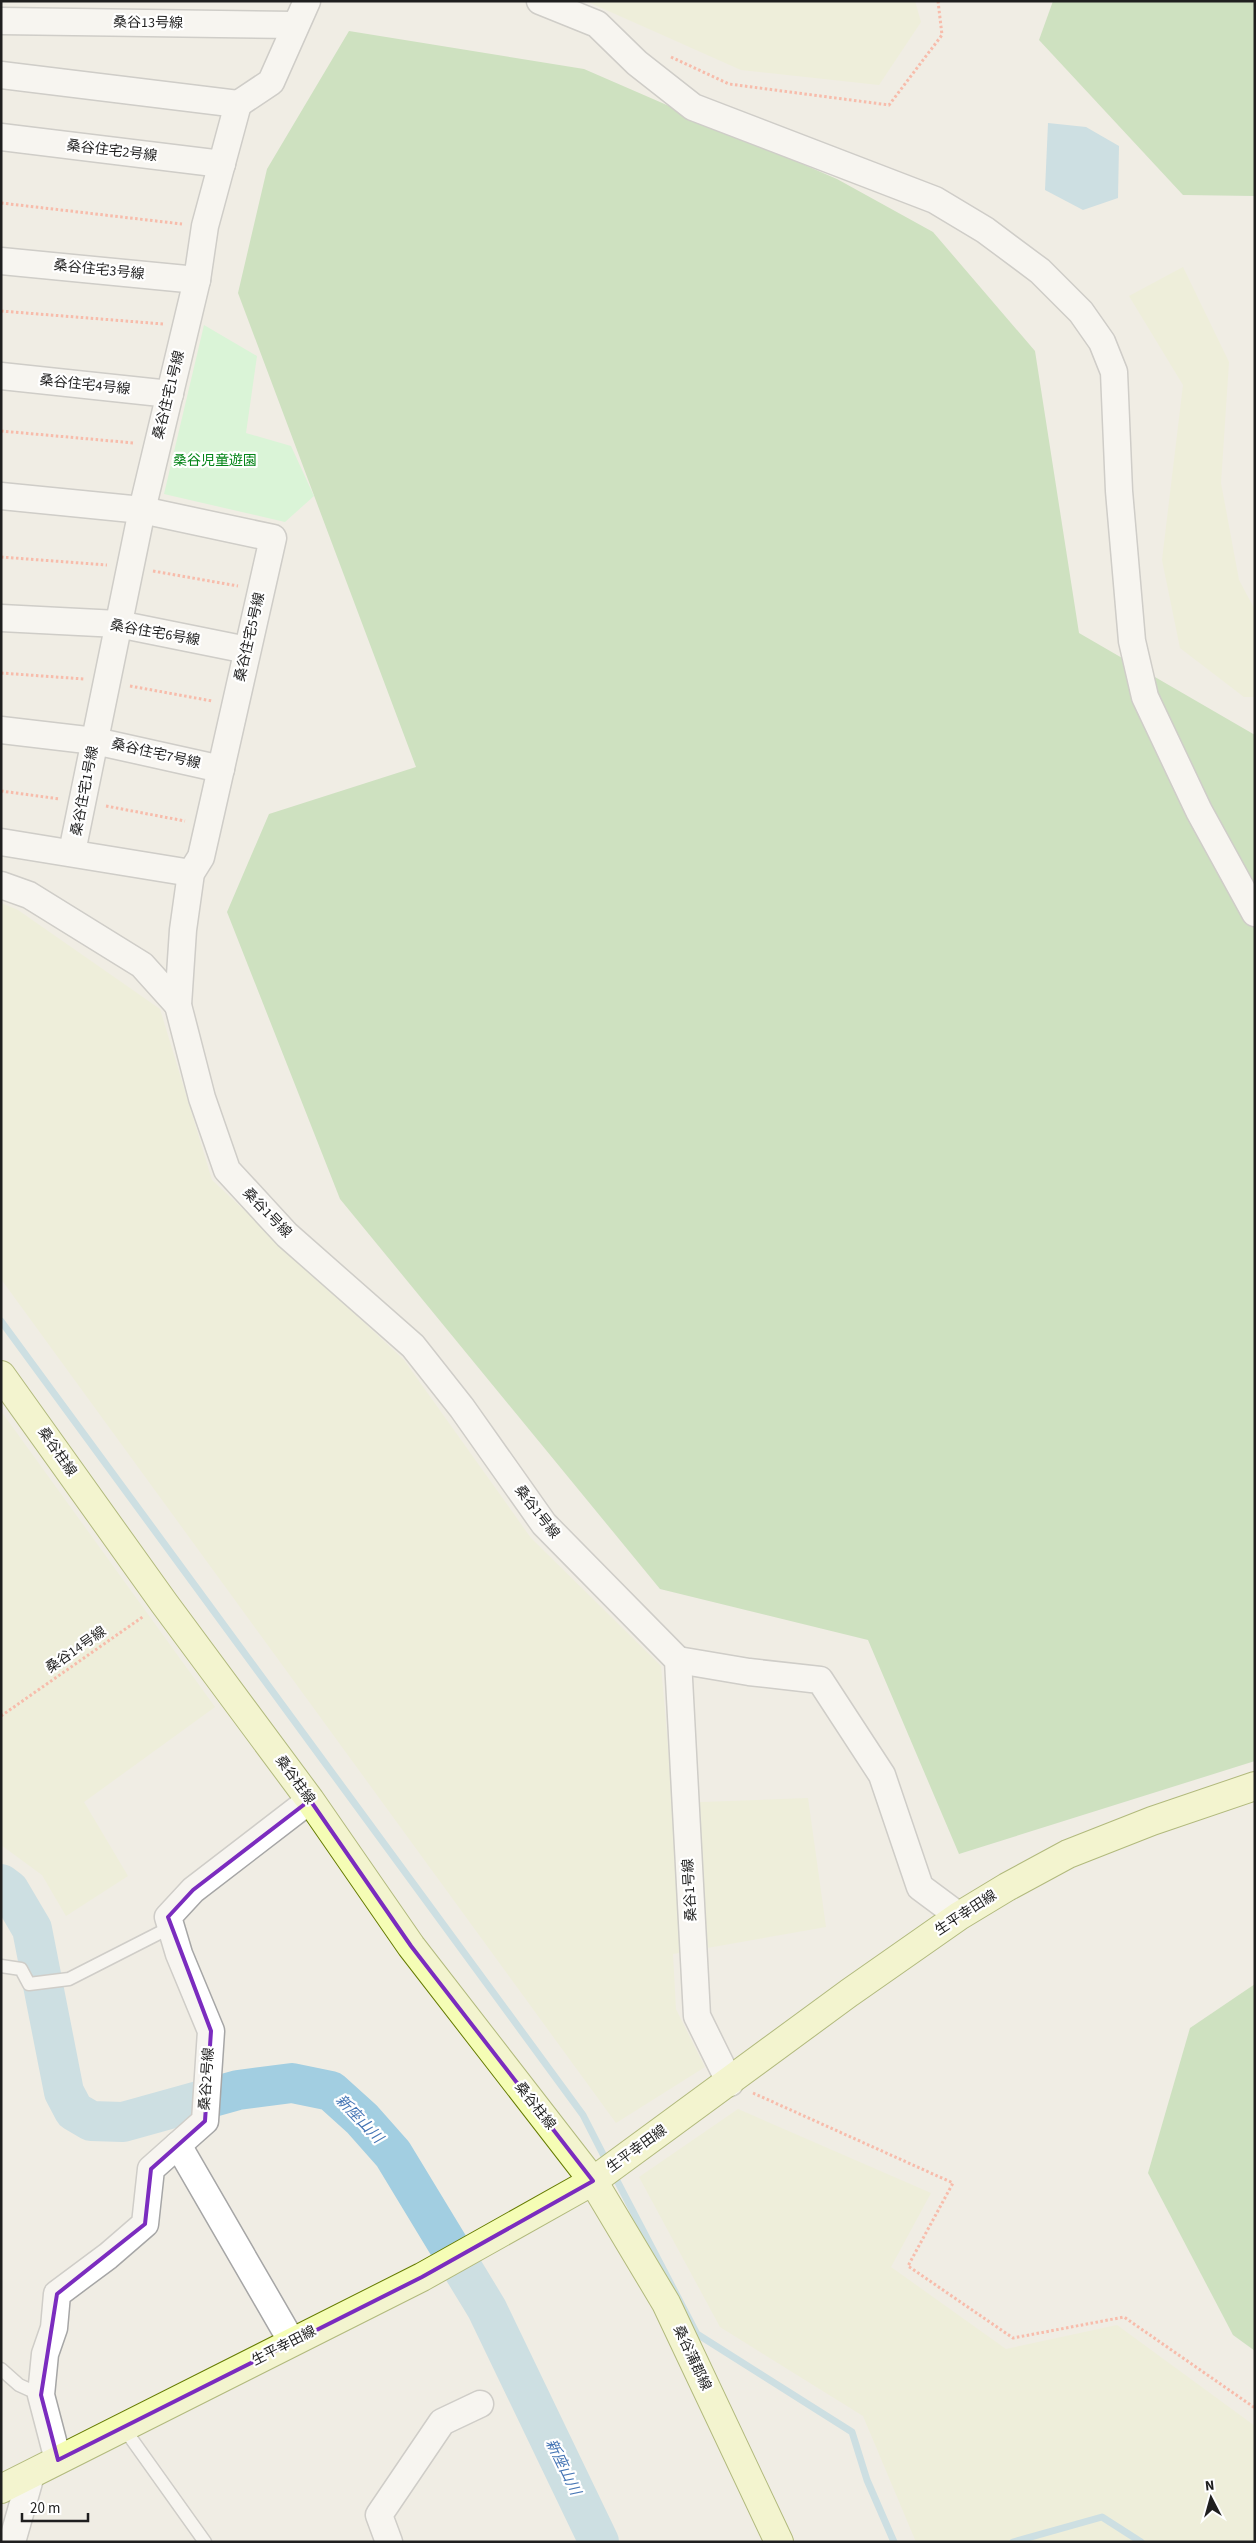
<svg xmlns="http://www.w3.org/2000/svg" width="1256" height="2543" viewBox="0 0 1256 2543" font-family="'Source Sans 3','Noto Sans JP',sans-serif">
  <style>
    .farmland { fill: #ebf0ce }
    .forest { fill: #a4d296 }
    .park { fill: #befdc8 }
    .water { fill: #a2cee1 }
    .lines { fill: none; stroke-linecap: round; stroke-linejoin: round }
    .stream { stroke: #a2cee1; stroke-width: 7 }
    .river { stroke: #a2cee1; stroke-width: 40 }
    .lane-casing { stroke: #a6a6a6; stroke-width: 15 }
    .street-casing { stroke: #a6a6a6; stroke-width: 29 }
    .secondary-casing { stroke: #657b00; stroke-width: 30 }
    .path { stroke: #ff8066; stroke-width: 3; stroke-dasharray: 2.5 2.5; stroke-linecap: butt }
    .lane { stroke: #fff; stroke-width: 12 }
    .street { stroke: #fff; stroke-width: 26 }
    .secondary { stroke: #f5fdb5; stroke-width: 28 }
    .marked { fill: none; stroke: #7b2cbf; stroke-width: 4; stroke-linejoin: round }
    .labels { text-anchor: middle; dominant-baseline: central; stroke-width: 4.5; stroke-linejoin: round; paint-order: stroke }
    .street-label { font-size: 14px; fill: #1f1f1f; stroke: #fff }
    .park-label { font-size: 14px; fill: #048518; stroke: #fff }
    .water-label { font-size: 15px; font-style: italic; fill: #4575b5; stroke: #fff }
  </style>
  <rect width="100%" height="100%" fill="#f0ede4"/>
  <g class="farmland">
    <polygon points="586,1 915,1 921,22 879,85 741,70"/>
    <polygon points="1183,267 1229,362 1221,483 1239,580 1255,610 1255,697 1244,697 1180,648 1162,560 1183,385 1129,296"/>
    <polygon points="1,903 18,910 160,1009 212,1180 404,1360 531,1538 661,1666 673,1803 808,1798 826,1927 673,1954 676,2009 705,2067 616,2123 1,1279"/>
    <polygon points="1,1411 215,1707 84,1802 128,1876 66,1916 42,1875 1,1845"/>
    <polygon points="738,2109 931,2193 891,2267 1006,2349 1117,2325 1255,2426 1255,2542 916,2542 863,2416 720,2327 639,2177"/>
  </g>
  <g class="forest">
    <polygon points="1053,1 1255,1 1255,196 1183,195 1039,40"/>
    <polygon points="349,31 584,69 837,179 933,232 1035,351 1079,633 1255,735 1255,1761 959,1854 868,1640 660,1589 340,1199 227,912 269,814 416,767 238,293 267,169"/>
    <polygon points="1255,1984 1255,2351 1233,2335 1148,2173 1190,2028"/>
  </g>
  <polygon class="park" points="204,325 257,356 246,433 291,446 314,496 285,522 164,494"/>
  <polygon class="water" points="1048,123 1086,127 1119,146 1118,198 1083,210 1045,190"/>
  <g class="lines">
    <g class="stream">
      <polyline points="1,1321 583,2115 608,2164"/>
      <polyline points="613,2173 697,2334 852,2432 867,2480 894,2542"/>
      <polyline points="1013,2542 1102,2517 1141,2542"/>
    </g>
    <polyline class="river" points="1,1884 9,1890 32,1929 64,2092 74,2111 91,2121 123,2122 238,2090 292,2083 331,2091 362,2119 393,2154 487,2309 599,2542"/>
    <defs>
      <g id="lane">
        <polyline points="1,1966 21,1969 29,1984 69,1979 171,1927"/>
        <polyline points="1,2369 19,2385 41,2395"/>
        <polyline points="123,2427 205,2542"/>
      </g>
      <g id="street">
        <polyline points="540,1 597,24 637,63 693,107 935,200 985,230 1040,271 1081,312 1102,342 1114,372 1119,491 1132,641 1145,697 1199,811 1255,913"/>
        <polyline points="1,21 295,25"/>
        <polyline points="1,75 238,104"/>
        <polyline points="238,104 271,82 307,1"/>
        <polyline points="1,137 222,164"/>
        <polyline points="1,261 197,280"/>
        <polyline points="1,376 170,394"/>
        <polyline points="1,496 142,510 273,538 201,857 191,873 183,930 178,1005 202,1098 227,1170 287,1235 413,1346 462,1408 544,1524 678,1660 697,2016 730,2083"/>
        <polyline points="1,618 118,624 247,650"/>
        <polyline points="1,730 95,741 221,769"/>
        <polyline points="1,842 191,873"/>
        <polyline points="72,852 142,510 197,280 205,226 238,104"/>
        <polyline points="1,885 29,895 142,965 178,1005"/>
        <polyline points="678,1660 749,1672 820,1680 882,1775 920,1887 959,1916"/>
        <polyline points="178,2145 292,2342"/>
        <polyline points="58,2460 41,2395 45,2354 54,2328 57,2294 108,2256 145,2224 151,2169 205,2121 211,2031 179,1954 168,1917 193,1890 310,1800"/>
        <polyline points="12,2542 31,2475"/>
        <polyline points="389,2542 379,2515 442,2422 480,2404"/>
      </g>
      <g id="secondary">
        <polyline points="1,1375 164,1603 310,1800 411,1946 593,2181 666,2303 779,2542"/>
        <polyline points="1,2489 422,2277 593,2181 849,1993 959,1916 1007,1887 1068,1854 1152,1821 1255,1786"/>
      </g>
    </defs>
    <use href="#lane" class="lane-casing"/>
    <use href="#street" class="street-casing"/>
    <use href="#secondary" class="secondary-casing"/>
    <g class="path">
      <polyline points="671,57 729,84 889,105 942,35 938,1"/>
      <polyline points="1,203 182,224"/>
      <polyline points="1,311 163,324"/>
      <polyline points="1,431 134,443"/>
      <polyline points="1,557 107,565"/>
      <polyline points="153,571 238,586"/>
      <polyline points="1,673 84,679"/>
      <polyline points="130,686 212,701"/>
      <polyline points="1,791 60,799"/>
      <polyline points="106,806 185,821"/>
      <polyline points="1,1716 144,1616"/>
      <polyline points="753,2093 953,2183 908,2266 1013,2338 1124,2317 1255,2408"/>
    </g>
    <use href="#lane" class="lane"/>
    <use href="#street" class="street"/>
    <use href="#secondary" class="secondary"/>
  </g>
  <path d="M0 0H1256V2543H0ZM310 1800 411 1946 593 2181 422 2277 58 2460 41 2395 57 2294 145 2224 151 2169 205 2121 211 2031 168 1917 193 1890Z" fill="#f0ede4" fill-opacity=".55" fill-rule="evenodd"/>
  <path class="marked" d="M310 1800 411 1946 593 2181 422 2277 58 2460 41 2395 57 2294 145 2224 151 2169 205 2121 211 2031 168 1917 193 1890Z"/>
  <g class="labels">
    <g class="street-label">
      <text transform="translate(148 23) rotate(1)">桑谷13号線</text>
      <text transform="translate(112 151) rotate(7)">桑谷住宅2号線</text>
      <text transform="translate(99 270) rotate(6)">桑谷住宅3号線</text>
      <text transform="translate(85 385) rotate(6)">桑谷住宅4号線</text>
      <text transform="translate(169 395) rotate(-76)">桑谷住宅1号線</text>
      <text transform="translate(155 633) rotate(10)">桑谷住宅6号線</text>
      <text transform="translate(250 637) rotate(-77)">桑谷住宅5号線</text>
      <text transform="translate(156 754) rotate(13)">桑谷住宅7号線</text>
      <text transform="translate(85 791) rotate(-79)">桑谷住宅1号線</text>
      <text transform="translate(267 1213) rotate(46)">桑谷1号線</text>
      <text transform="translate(57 1452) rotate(55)">桑谷柱線</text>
      <text transform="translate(537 1512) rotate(52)">桑谷1号線</text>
      <text transform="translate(76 1650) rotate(-35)">桑谷14号線</text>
      <text transform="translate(295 1780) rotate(54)">桑谷柱線</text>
      <text transform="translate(690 1890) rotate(-93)">桑谷1号線</text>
      <text transform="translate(966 1913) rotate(-33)">生平幸田線</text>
      <text transform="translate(207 2079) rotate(-86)">桑谷2号線</text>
      <text transform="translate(535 2106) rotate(52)">桑谷柱線</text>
      <text transform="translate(637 2149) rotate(-36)">生平幸田線</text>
      <text transform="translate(284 2346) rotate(-27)">生平幸田線</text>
      <text transform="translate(692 2358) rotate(65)">桑谷蒲郡線</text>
    </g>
    <g class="park-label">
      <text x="215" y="461">桑谷児童遊園</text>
    </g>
    <g class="water-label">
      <text transform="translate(359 2119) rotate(46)">新座山川</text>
      <text transform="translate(563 2467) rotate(64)">新座山川</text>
    </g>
  </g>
  <rect width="1256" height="2543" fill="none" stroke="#1f1f1f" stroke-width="5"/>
  <g transform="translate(1211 2498) rotate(354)" stroke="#ffffff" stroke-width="4" paint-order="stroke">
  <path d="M0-4L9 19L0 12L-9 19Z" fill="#1f1f1f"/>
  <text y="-8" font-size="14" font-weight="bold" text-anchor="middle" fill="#1f1f1f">N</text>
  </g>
  <path d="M22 2513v8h66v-8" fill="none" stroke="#1f1f1f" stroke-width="2.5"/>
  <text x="30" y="2513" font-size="15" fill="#1f1f1f" stroke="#ffffff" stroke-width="4" paint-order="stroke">20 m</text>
</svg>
